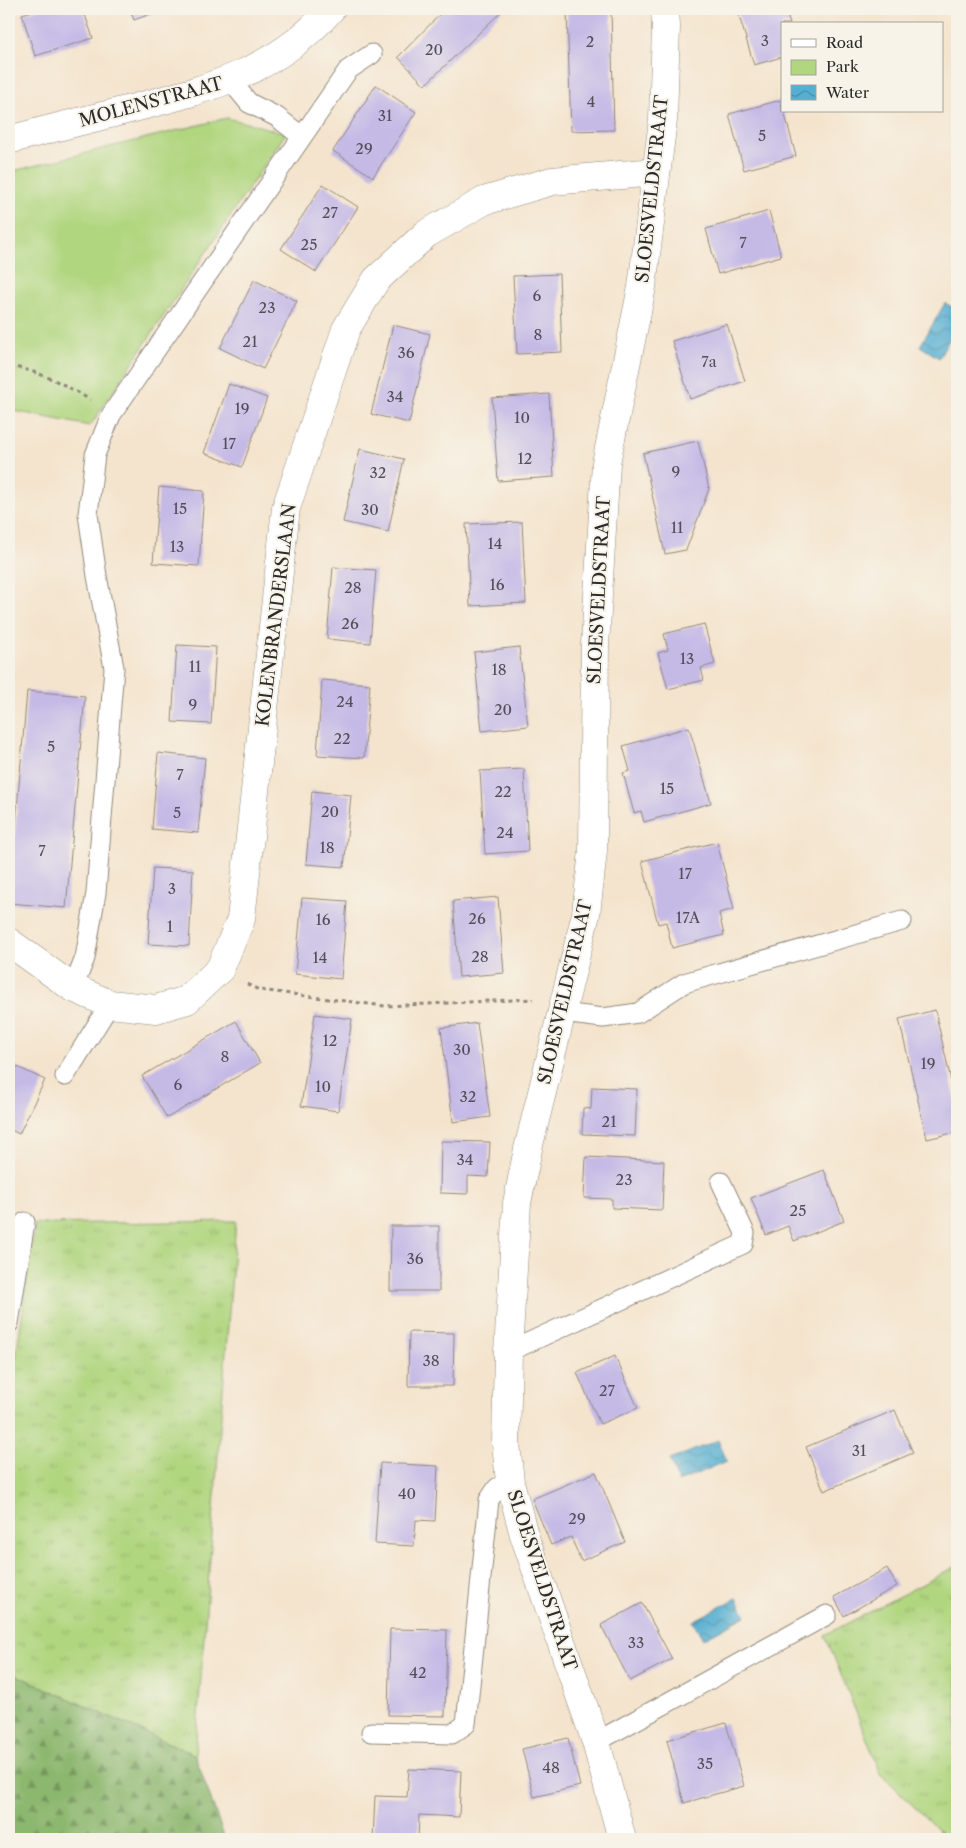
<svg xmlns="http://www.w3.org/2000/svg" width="966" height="1848" viewBox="0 0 966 1848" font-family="'Libre Caslon Text',serif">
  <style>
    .grass { fill: url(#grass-tufts); stroke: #6e8055 }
    .forest { fill: url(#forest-firs); stroke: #5c714c }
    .green { fill: #b0d67f; stroke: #6e8055 }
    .water { fill: url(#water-waves); stroke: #406d7e }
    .building { fill: #c5b9e6 }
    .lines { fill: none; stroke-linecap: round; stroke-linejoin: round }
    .service-casing { stroke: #90887c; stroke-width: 21 }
    .minor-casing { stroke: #90887c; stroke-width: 29 }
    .path { stroke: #90887c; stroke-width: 3; stroke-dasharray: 4 4; stroke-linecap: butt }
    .service { stroke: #fff; stroke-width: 19 }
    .minor { stroke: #fff; stroke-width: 28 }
    .labels { text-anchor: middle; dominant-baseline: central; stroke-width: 4; stroke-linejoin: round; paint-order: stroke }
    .number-label { font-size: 15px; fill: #524e5a }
    .street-label { font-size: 18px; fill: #2b2b2b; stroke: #f7f3e8 }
  </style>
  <defs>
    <pattern id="grass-tufts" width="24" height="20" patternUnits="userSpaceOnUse" patternTransform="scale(1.25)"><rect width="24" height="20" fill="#b0d67f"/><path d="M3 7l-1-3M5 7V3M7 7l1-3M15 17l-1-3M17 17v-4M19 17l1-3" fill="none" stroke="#98b86e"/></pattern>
    <pattern id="forest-firs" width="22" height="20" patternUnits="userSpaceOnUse" patternTransform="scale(1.25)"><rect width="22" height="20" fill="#8cb76e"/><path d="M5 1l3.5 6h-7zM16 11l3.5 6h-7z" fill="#73955b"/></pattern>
    <pattern id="water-waves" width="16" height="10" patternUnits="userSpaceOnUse" patternTransform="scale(1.25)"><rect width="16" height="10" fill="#54afd2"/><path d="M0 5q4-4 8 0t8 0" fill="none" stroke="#468fab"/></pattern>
  </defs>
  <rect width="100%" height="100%" fill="#f7f3e8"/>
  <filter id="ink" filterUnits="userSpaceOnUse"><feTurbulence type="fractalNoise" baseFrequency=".02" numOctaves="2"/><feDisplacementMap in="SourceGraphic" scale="10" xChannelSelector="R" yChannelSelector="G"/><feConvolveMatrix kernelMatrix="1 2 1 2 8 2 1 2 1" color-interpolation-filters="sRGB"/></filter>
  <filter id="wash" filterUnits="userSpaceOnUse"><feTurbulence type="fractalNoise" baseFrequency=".0096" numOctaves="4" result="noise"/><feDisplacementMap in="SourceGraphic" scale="20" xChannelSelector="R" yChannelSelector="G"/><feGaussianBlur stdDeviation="1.12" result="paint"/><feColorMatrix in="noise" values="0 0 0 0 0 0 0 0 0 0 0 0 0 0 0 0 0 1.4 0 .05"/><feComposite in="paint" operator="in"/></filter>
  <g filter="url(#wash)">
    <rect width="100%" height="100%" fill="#f4e4cd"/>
    <g class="grass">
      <polygon points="236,1221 195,1755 9,1672 9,1406 35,1224"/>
      <polygon points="957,1566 957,1839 947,1839 881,1774 825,1635"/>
    </g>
    <polygon class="forest" points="9,1672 195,1755 225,1839 9,1839"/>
    <polygon class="green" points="227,118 286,133 90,426 9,410 9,172"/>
    <g class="water">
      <polygon points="945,303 957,310 957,326 939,358 920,346"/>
      <polygon points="718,1440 727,1461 678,1482 670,1460"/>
      <polygon points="737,1598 746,1616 703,1639 693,1621"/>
    </g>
    <g id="blocks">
      <g class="building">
        <polygon points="39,9 83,9 93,38 35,56 22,14"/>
        <polygon points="130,9 164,9 134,20"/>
        <polygon points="445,9 504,9 425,85 398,57"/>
        <polygon points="737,9 785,9 790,24 782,24 782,57 754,65"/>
        <polygon points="611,10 614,130 571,131 567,11"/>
        <polygon points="376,85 416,112 373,177 333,151"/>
        <polygon points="781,100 782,111 784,111 796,156 744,170 729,114"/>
        <polygon points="323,184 358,207 316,272 281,249"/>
        <polygon points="769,211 781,256 718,274 706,229"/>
        <polygon points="559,274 562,352 517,354 513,276"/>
        <polygon points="254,280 297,301 263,369 220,348"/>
        <polygon points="727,324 745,381 690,399 672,341"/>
        <polygon points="393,325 430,334 409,423 371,414"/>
        <polygon points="229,384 267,398 242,467 204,453"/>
        <polygon points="549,394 554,477 498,481 492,398"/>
        <polygon points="698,441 709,489 686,550 665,554 643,453"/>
        <polygon points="360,449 404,459 388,532 343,522"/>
        <polygon points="159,487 204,491 199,566 153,563"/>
        <polygon points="522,522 526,603 470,606 466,524"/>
        <polygon points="333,567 376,570 370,643 327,639"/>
        <polygon points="704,624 715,664 701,668 704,680 668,689 658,653 668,650 664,634"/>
        <polygon points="177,645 216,647 211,724 172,722"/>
        <polygon points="519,647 528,726 482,731 474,652"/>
        <polygon points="322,680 370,684 364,758 317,755"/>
        <polygon points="27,691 85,696 66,908 9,903"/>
        <polygon points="689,727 711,803 644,822 641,811 634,813 623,773 630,771 623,746"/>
        <polygon points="158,753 205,758 198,833 152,829"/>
        <polygon points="524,769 528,851 485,854 480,771"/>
        <polygon points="312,791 351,795 344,867 306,864"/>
        <polygon points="717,842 734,909 719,913 724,935 672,948 666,922 658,924 642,861"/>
        <polygon points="153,868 193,870 189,946 148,944"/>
        <polygon points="498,897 504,973 459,977 453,901"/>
        <polygon points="302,898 347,901 341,979 295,974"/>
        <polygon points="935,1010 957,1107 957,1132 927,1139 899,1019"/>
        <polygon points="315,1014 352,1019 338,1111 301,1106"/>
        <polygon points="236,1021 260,1063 167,1118 142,1076"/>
        <polygon points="477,1023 490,1117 453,1122 441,1028"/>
        <polygon points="9,1063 45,1080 19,1134 9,1129"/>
        <polygon points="592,1087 637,1089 635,1136 582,1134 583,1108 591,1109"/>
        <polygon points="441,1141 490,1142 488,1177 468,1176 468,1194 440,1193"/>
        <polygon points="586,1157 664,1161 662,1210 612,1208 612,1199 584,1198"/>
        <polygon points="824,1170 844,1221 794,1241 788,1226 766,1235 751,1198"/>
        <polygon points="391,1226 439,1226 439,1291 390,1291"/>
        <polygon points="409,1332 454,1333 453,1386 408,1386"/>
        <polygon points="615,1356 638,1408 600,1424 577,1373"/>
        <polygon points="895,1410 913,1453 824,1491 806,1447"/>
        <polygon points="380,1463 438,1466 435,1521 416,1520 414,1546 375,1544"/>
        <polygon points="596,1472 625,1542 581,1561 571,1537 551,1545 532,1499"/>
        <polygon points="887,1568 897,1586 844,1616 834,1597"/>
        <polygon points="642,1603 672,1659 630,1681 601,1625"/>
        <polygon points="390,1629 447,1630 445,1716 388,1715"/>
        <polygon points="726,1723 744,1786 684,1803 667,1740"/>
        <polygon points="568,1738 580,1786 534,1797 522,1749"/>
        <polygon points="409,1769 461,1771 459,1817 419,1815 418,1839 373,1839 375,1796 407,1797"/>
      </g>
    </g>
  </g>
  <g filter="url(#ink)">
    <use href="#blocks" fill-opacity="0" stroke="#90887c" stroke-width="1"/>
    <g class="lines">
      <defs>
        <g id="service">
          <polyline points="230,80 249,103 277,117 301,136"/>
          <polyline points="73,988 85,958 96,893 114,668 97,576 88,514 95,455 111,415 348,70 372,54"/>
          <polyline points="562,1013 603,1018 638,1013 684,983 902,921"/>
          <polyline points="65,1076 110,1004"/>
          <polyline points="9,1323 25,1222"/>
          <polyline points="508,1352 743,1244 745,1233 721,1182"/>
          <polyline points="371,1732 452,1734 466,1724 489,1500 497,1488 510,1482"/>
          <polyline points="596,1742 827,1615"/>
        </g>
        <g id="minor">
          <path d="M9 140C52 128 95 118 138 107 214 87 278 70 331 9"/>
          <polyline points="9,942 73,988 110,1004 156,1009 187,1000 220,969 241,919 286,508 346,329 376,280 426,234 484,201 552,181 656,172"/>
          <polyline points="622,1839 596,1742 524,1535 510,1482 506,1443 508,1352 517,1203 528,1149 586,914 593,851 595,645 606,463 642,287 663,120 666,27 665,9"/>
        </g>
      </defs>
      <use href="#service" class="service-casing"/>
      <use href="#minor" class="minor-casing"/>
      <g class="path">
        <path d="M9 366C39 371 65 384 90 400"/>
        <polyline points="247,984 259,990 385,1006 533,999"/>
      </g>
      <use href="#service" class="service"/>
      <use href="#minor" class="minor"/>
    </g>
  </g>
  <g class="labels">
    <g class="number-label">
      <text x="765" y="40">3</text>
      <text x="590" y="41">2</text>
      <text x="434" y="49">20</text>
      <text x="591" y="101">4</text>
      <text x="385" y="115">31</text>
      <text x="762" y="135">5</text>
      <text x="364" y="148">29</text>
      <text x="330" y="212">27</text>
      <text x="743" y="242">7</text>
      <text x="309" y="244">25</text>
      <text x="537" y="295">6</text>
      <text x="267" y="307">23</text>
      <text x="538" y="334">8</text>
      <text x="250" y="341">21</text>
      <text x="406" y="352">36</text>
      <text x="709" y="361">7a</text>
      <text x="395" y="396">34</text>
      <text x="242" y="408">19</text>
      <text x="522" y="417">10</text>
      <text x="229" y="443">17</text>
      <text x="525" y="458">12</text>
      <text x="676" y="471">9</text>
      <text x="378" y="472">32</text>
      <text x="180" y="508">15</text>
      <text x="370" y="509">30</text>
      <text x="677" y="527">11</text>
      <text x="495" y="543">14</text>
      <text x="177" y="546">13</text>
      <text x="497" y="584">16</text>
      <text x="353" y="587">28</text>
      <text x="350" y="623">26</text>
      <text x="687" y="658">13</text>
      <text x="195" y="666">11</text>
      <text x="499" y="669">18</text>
      <text x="345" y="701">24</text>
      <text x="193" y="704">9</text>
      <text x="503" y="709">20</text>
      <text x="342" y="738">22</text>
      <text x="51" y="746">5</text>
      <text x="180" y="774">7</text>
      <text x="667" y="788">15</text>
      <text x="503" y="791">22</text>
      <text x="330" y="811">20</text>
      <text x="177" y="812">5</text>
      <text x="505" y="832">24</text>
      <text x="327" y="847">18</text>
      <text x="42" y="850">7</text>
      <text x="685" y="873">17</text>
      <text x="172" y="888">3</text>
      <text x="688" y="917">17A</text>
      <text x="477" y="918">26</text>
      <text x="323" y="919">16</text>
      <text x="170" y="926">1</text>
      <text x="480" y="956">28</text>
      <text x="320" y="957">14</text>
      <text x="330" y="1040">12</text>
      <text x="462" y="1049">30</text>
      <text x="225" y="1056">8</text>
      <text x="928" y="1063">19</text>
      <text x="178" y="1084">6</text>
      <text x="323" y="1086">10</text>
      <text x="468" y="1096">32</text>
      <text x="609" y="1121">21</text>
      <text x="465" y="1159">34</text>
      <text x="624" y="1179">23</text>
      <text x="798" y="1210">25</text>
      <text x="415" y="1258">36</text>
      <text x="431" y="1360">38</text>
      <text x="607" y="1390">27</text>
      <text x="859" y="1450">31</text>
      <text x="407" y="1493">40</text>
      <text x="577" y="1518">29</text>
      <text x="636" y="1642">33</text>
      <text x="418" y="1672">42</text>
      <text x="705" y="1763">35</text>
      <text x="551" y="1767">48</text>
    </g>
    <g class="street-label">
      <text transform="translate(151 102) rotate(-15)">MOLENSTRAAT</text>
      <text transform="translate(652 189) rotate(-84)">SLOESVELDSTRAAT</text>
      <text transform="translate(599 590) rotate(-87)">SLOESVELDSTRAAT</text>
      <text transform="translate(276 615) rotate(-83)">KOLENBRANDERSLAAN</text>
      <text transform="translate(565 992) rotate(-77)">SLOESVELDSTRAAT</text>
      <text transform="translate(542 1580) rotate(72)">SLOESVELDSTRAAT</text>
    </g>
  </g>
  <rect width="966" height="1848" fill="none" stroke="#f7f3e8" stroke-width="30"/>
  <rect x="781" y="22" width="162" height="90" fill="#f7f3e8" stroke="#a5a39c"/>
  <rect x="791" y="39" width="25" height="8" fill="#ffffff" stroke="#a5a39c"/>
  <text x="826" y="48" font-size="15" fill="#2b2b2b">Road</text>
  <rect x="791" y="60" width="25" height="15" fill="#b0d67f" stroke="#a5a39c"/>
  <text x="826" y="72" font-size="15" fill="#2b2b2b">Park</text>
  <rect x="791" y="85" width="25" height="15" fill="url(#water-waves)" stroke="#a5a39c"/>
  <text x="826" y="98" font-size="15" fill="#2b2b2b">Water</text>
</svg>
